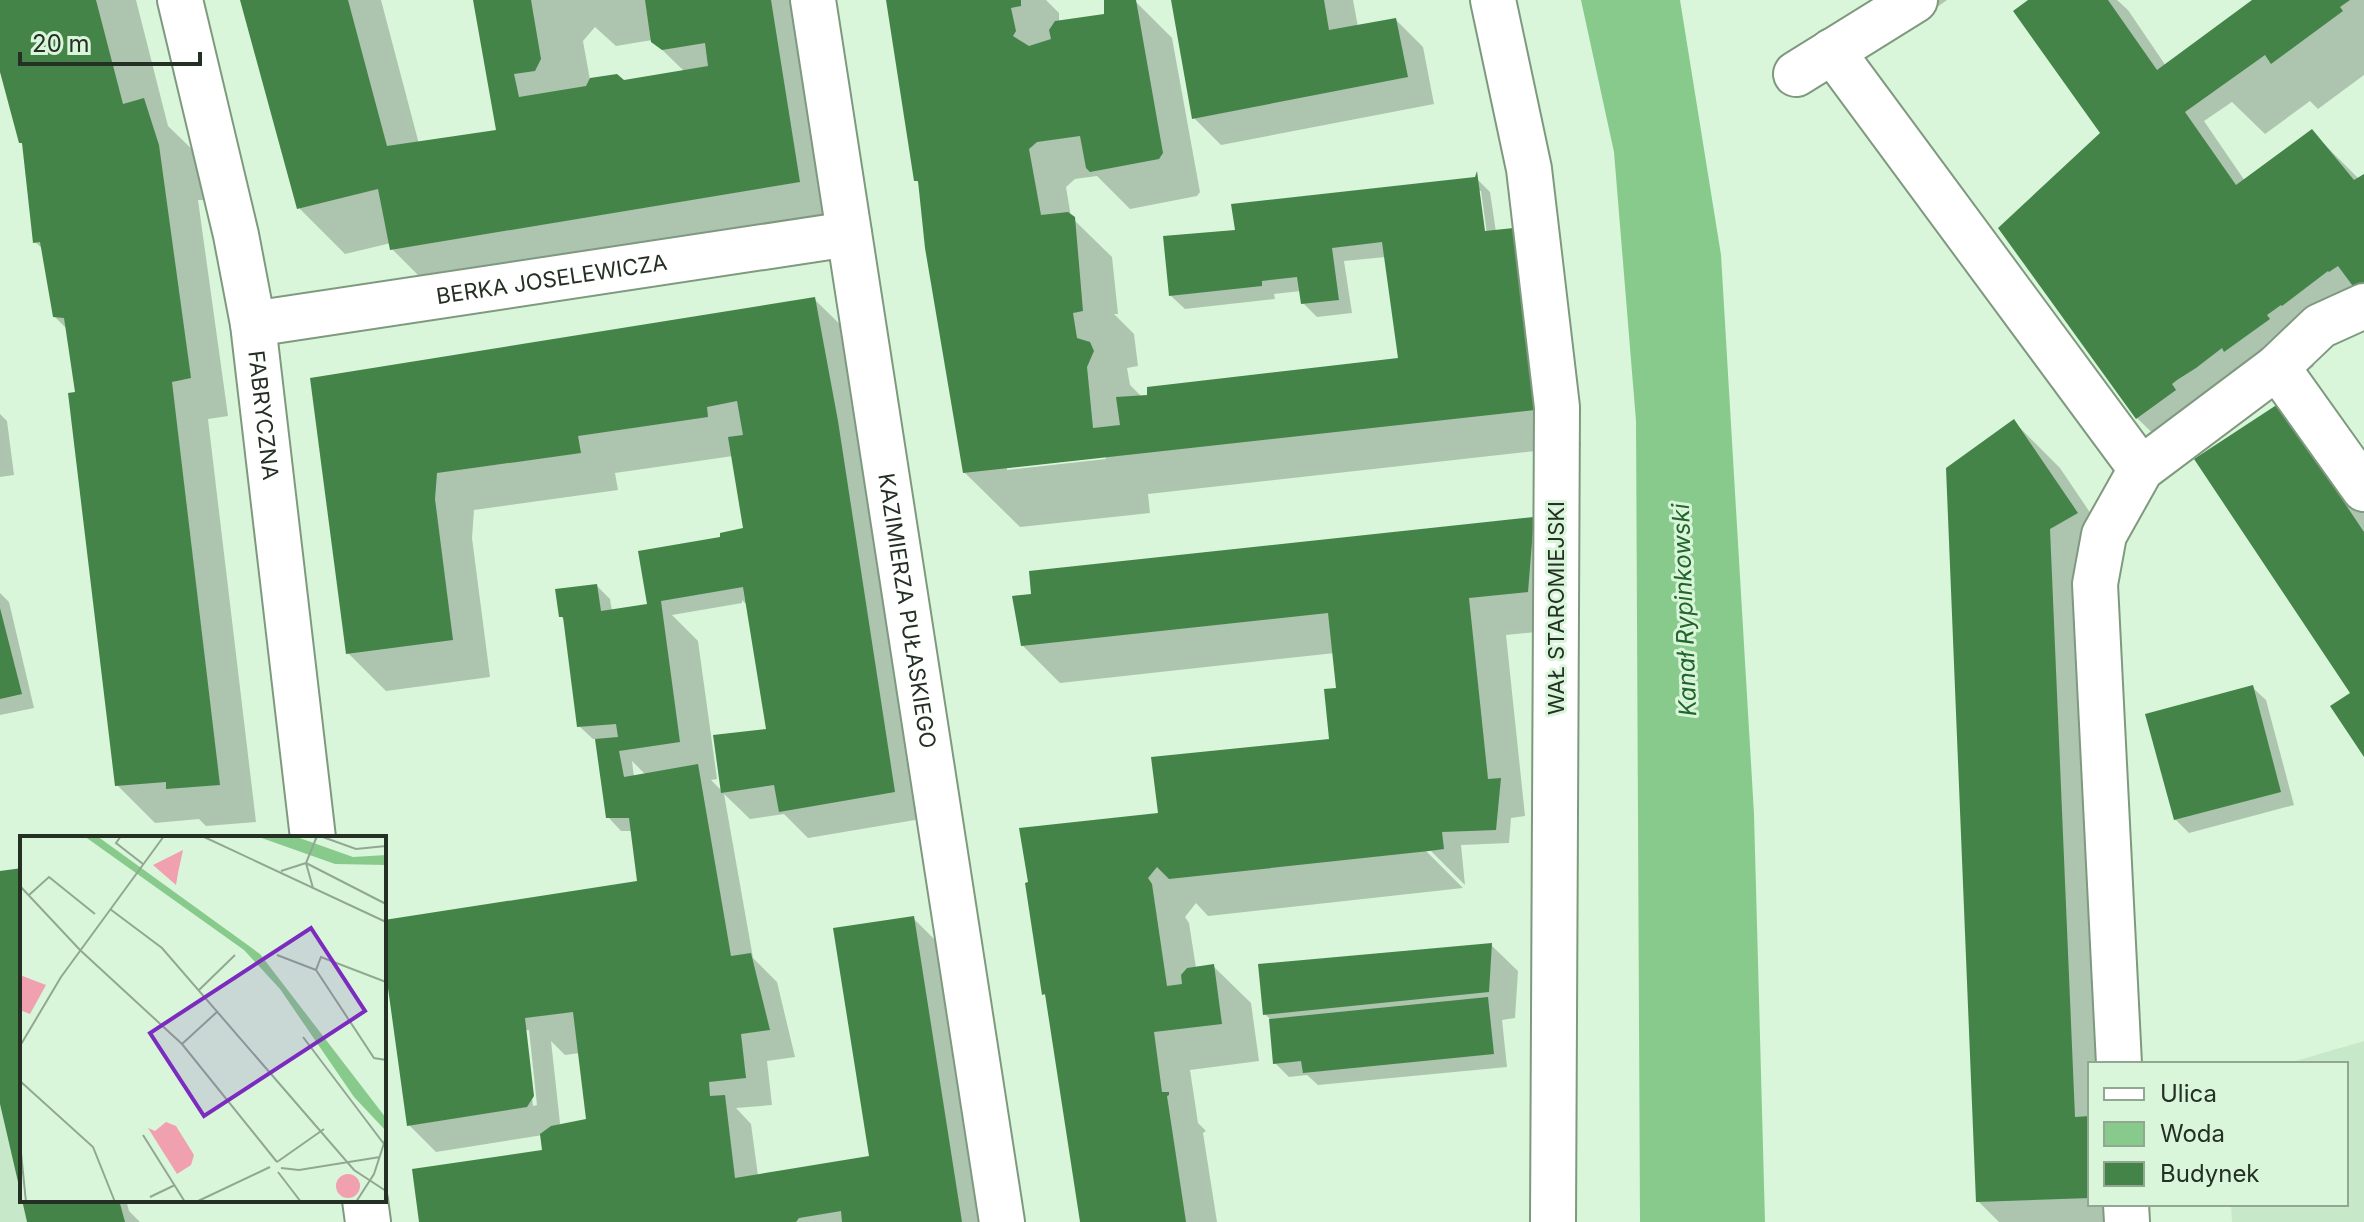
<svg xmlns="http://www.w3.org/2000/svg" width="2364" height="1222" viewBox="0 0 2364 1222" font-family="Inter,sans-serif">
  <style>
    .built { fill: #c8e9c9 }
    .water { fill: #88ca8c }
    .shadow { fill: #0003; fill-rule: evenodd }
    .building { fill: #448449 }
    .lines { fill: none; stroke-linecap: round; stroke-linejoin: round }
    .minor-casing { stroke: #7f997f; stroke-width: 48 }
    .minor { stroke: #fff; stroke-width: 44 }
    .labels { text-anchor: middle; dominant-baseline: central; stroke-width: 6; stroke-linejoin: round; paint-order: stroke }
    .street-label { font-size: 22px; fill: #253025; stroke: #d9f6da }
    .water-label { font-size: 24px; font-style: italic; fill: #22652b; stroke: #d9f6da }
    .inset-road { fill: none; stroke: #91a792; stroke-width: 2 }
    .view { fill: #7b2cbf; fill-opacity: 0.15; stroke: #7b2cbf; stroke-width: 4 }
    .inset-edge { fill: none; stroke: #253025; stroke-width: 4 }
  </style>
  <rect width="100%" height="100%" fill="#d9f6da"/>
  <g class="built">
    <polygon points="2364,1041 2364,1222 2232,1222 2231,1204 2346,1204 2346,1064 2285,1064"/>
    <polygon points="0,1104 27,1222 0,1222"/>
  </g>
  <polygon class="water" points="1581,0 1680,0 1721,255 1754,814 1765,1222 1640,1222 1636,421 1614,152"/>
  <g class="shadow">
    <polygon points="0,0 136,0 168,126 199,156 213,200 198,200 228,416 208,419 256,822 206,826 199,819 155,823 117,785 78,394 68,330 54,316 43,249 35,242 25,146 20,142 0,64"/>
    <path d="M242 0H381L419 144 500 137 476 0H817L855 237 438 295 392 249 391 243 345 254 299 208ZM595 27 616 46 652 40 685 72 623 82 590 80 583 41Z"/>
    <path d="M888 0H1046L1059 13V22L1106 16 1115 0H1134L1172 38 1200 192 1197 196 1130 209 1097 176 1075 179 1066 187 1071 217 1112 257 1118 314H1114L1134 334 1138 366 1127 368 1130 385 1142 397 1400 360 1386 257 1344 261 1352 313 1317 317 1303 303 1301 291 1274 294 1275 299 1185 309 1171 296 1237 232 1477 179 1490 192 1496 232 1560 267 1581 446 1148 494 1150 513 1020 527 964 472 920 184 916 180ZM1477 191H1481L1488 241H1484ZM1105 455 1106 459 1007 470V466Z"/>
    <polygon points="1173,0 1353,0 1358,27 1396,20 1423,47 1434,104 1221,145 1194,118"/>
    <polygon points="1886,0 1947,0 1912,25"/>
    <polygon points="2032,0 2117,0 2128,10 2166,66 2256,0 2364,0 2364,75 2318,109 2310,101 2265,134 2232,102 2204,121 2245,181 2312,132 2359,179 2364,176 2364,325 2311,361 2314,366 2183,463 2137,418 2102,133"/>
    <path d="M814 299 852 336 921 819 808 838 784 814 750 819 724 794 753 958 777 982 795 1057 767 1061 772 1105 736 1108 751 1124 758 1176 871 1157 913 918 951 956 992 1222H421L544 1151 543 1135 436 1152 409 1125 384 943V922L640 882 633 831H621L608 817 597 739H593L579 726 565 621 561 616 597 586 610 599 612 611 649 605 746 530 733 456 615 473 618 490 474 510 472 538 490 677 386 691 348 653 313 380ZM742 600 748 606 768 731 723 792 711 780 717 779 698 641 672 615 742 603ZM632 761 646 775 634 777ZM525 1030H529L537 1105 533 1106ZM551 1041 565 1055 580 1053 588 1121 558 1127 560 1123Z"/>
    <polygon points="2278,406 2324,452 2364,512 2364,753 2353,693"/>
    <polygon points="0,414 7,421 14,475 0,477"/>
    <polygon points="2014,422 2060,468 2122,560 2095,574 2115,1064 2090,1064 2090,1204 2142,1204 2143,1222 1999,1222 1978,1201"/>
    <polygon points="1533,519 1571,556 1565,629 1506,635 1525,816 1511,818 1509,843 1461,845 1465,885 1423,843 1420,845 1463,888 1208,916 1196,903 1185,917 1189,923 1196,968 1213,966 1251,1003 1259,1061 1190,1070 1198,1123 1206,1131 1203,1133 1217,1222 1082,1222 1048,998 1044,994 1162,815 1331,741 1339,690 1335,653 1060,683 1022,645"/>
    <polygon points="0,593 9,602 34,708 0,715"/>
    <polygon points="2252,687 2266,700 2294,805 2189,833 2175,819"/>
    <polygon points="1491,945 1518,971 1515,1018 1502,1020 1507,1067 1318,1085 1307,1075 1289,1077 1275,1063 1271,1020 1265,1014"/>
    <polygon points="24,1200 126,1200 129,1211 140,1222 29,1222"/>
  </g>
  <g class="building">
    <polygon points="0,0 96,0 123,104 144,98 159,145 191,378 172,382 220,785 166,789 166,782 115,786 68,393 75,392 64,318 53,317 40,242 33,243 22,143 19,143 0,72"/>
    <polygon points="240,0 348,0 387,146 496,130 473,0 531,0 541,59 535,71 514,74 519,97 586,86 590,78 617,74 624,80 708,66 705,43 662,50 651,42 645,0 771,0 800,182 390,250 378,189 297,209"/>
    <polygon points="886,0 1021,0 1021,6 1011,8 1016,31 1013,36 1029,46 1051,39 1049,30 1055,21 1104,14 1104,0 1136,0 1163,153 1159,159 1090,172 1086,168 1080,136 1037,142 1029,149 1041,215 1068,212 1075,217 1083,311 1073,313 1077,338 1090,342 1094,351 1087,367 1093,428 1120,425 1116,397 1147,395 1147,387 1398,358 1382,242 1332,248 1339,300 1301,304 1297,277 1262,281 1262,286 1169,296 1163,236 1235,230 1231,204 1475,177 1477,171 1485,231 1523,227 1544,409 963,473 925,248 918,181 914,181"/>
    <polygon points="1171,0 1324,0 1329,30 1396,18 1408,77 1192,119"/>
    <polygon points="2028,0 2108,0 2157,70 2252,0 2350,0 2340,7 2343,11 2271,64 2265,55 2185,112 2236,185 2312,129 2354,180 2364,174 2364,301 2338,266 2329,272 2328,271 2282,306 2281,305 2267,315 2270,319 2224,352 2222,348 2196,368 2177,380 2172,384 2176,390 2136,419 1998,228 2100,133 2013,11"/>
    <polygon points="815,297 838,421 895,792 779,812 774,785 721,793 713,735 766,729 743,587 661,601 680,742 619,751 624,777 698,764 731,956 751,953 770,1030 741,1034 746,1078 709,1082 710,1096 725,1095 735,1178 869,1156 833,928 914,916 962,1222 842,1222 841,1211 799,1218 796,1222 419,1222 412,1169 542,1150 540,1134 551,1126 586,1119 573,1012 525,1018 534,1096 527,1107 407,1126 384,959 384,920 637,881 629,818 606,818 595,739 618,737 616,724 577,727 563,617 559,617 555,589 597,584 601,611 647,604 638,551 720,537 720,533 743,528 728,437 743,435 737,401 707,407 708,417 578,436 581,453 437,473 435,499 453,640 346,654 310,378"/>
    <polygon points="2278,404 2364,532 2364,757 2330,706 2350,693 2194,459"/>
    <polygon points="2014,419 2078,513 2050,529 2075,1117 2090,1116 2090,1198 1976,1202 1946,468"/>
    <polygon points="1534,517 1528,592 1469,598 1488,779 1501,778 1496,830 1442,832 1444,849 1429,851 1169,879 1157,867 1148,878 1152,884 1167,986 1182,984 1181,975 1187,968 1214,964 1222,1024 1154,1032 1162,1092 1169,1092 1169,1095 1167,1096 1186,1222 1080,1222 1045,994 1042,995 1025,883 1028,882 1019,828 1158,813 1151,757 1329,739 1324,689 1336,688 1328,613 1021,646 1012,596 1031,594 1029,571"/>
    <polygon points="0,608 22,694 0,699"/>
    <polygon points="2253,685 2281,792 2174,820 2145,714"/>
    <polygon points="22,868 22,1195 21,1195 0,1104 0,871"/>
    <polygon points="1492,943 1489,992 1263,1015 1258,964"/>
    <polygon points="1488,997 1494,1054 1303,1073 1301,1061 1273,1064 1269,1019"/>
    <polygon points="22,1200 119,1200 125,1222 27,1222"/>
  </g>
  <g class="lines">
    <defs>
      <g id="minor">
        <path id="s1" d="M180 0 236 235 253 324 313 838"/>
        <path id="s2" d="M813 0 1002 1222"/>
        <polyline points="1493,0 1529,169 1557,407 1553,1222"/>
        <polyline points="1832,51 2141,469"/>
        <polyline points="1796,74 1915,0"/>
        <path id="s3" d="M253 324 849 234"/>
        <polyline points="2277,367 2320,326 2364,306"/>
        <polyline points="2119,1064 2095,584 2104,535 2141,469 2277,367 2364,489"/>
        <polyline points="365,1200 368,1222"/>
        <polyline points="2126,1204 2127,1222"/>
      </g>
    </defs>
    <use href="#minor" class="minor-casing"/>
    <use href="#minor" class="minor"/>
  </g>
  <g class="labels">
    <g class="street-label">
      <text stroke="none"><textPath href="#s3" startOffset="302">BERKA JOSELEWICZA</textPath></text>
      <text stroke="none"><textPath href="#s1" startOffset="424">FABRYCZNA</textPath></text>
      <text transform="translate(1556 608) rotate(-90)">WAŁ STAROMIEJSKI</text>
      <text stroke="none"><textPath href="#s2" startOffset="618">KAZIMIERZA PUŁASKIEGO</textPath></text>
    </g>
    <g class="water-label">
      <text transform="translate(1684 610) rotate(-92)">Kanał Rypinkowski</text>
    </g>
  </g>
  <g transform="translate(20 836)">
    <rect width="366" height="366" fill="#d9f6da"/>
    <path d="M163 14 158 37 156 49 133 29ZM0 139 26 149 10 178 0 174ZM146 286 156 290 174 319 171 329 157 338 128 292 135 295ZM316 350a12 12 0 1 1 24 0a12 12 0 1 1-24 0Z" fill="#f0a0ae"/>
    <path d="M64 0H77L240 118 366 282V295L334 261 260 153 224 114ZM236 0H274L333 21 366 19V29L315 28Z" fill="#88ca8c"/>
    <path class="inset-road" d="M101 0 96 7 123 28M182 0 366 86M300 0 336 13 366 10M286 27 366 68M261 35 286 27M0 50 60 114 162 208 257 326M293 52 286 27 297 0M9 59 29 41 75 78M90 73 142 112 334 334 366 355M257 119 296 134M366 146 301 121 296 134 354 222 366 224M179 154 215 119M283 201 364 308M162 208 198 175M0 210 41 141 144 0M0 245 73 311 95 366M123 299 165 366M0 307 6 366M257 326 304 293M261 332 279 334 360 321M258 336 281 366M130 361 155 349M176 366 250 331M336 366 354 338 366 301"/>
    <path class="view" d="M291 92 345 175 184 280 130 197Z"/>
    <rect width="366" height="366" class="inset-edge"/>
  </g>
  <rect x="2088" y="1062" width="260" height="144" fill="#d9f6da" stroke="#91a792" stroke-width="2"/>
  <rect x="2104" y="1088" width="40" height="12" fill="#ffffff" stroke="#91a792" stroke-width="2"/>
  <text x="2160" y="1102" font-size="24" fill="#253025">Ulica</text>
  <rect x="2104" y="1122" width="40" height="24" fill="#88ca8c" stroke="#91a792" stroke-width="2"/>
  <text x="2160" y="1142" font-size="24" fill="#253025">Woda</text>
  <rect x="2104" y="1162" width="40" height="24" fill="#448449" stroke="#91a792" stroke-width="2"/>
  <text x="2160" y="1182" font-size="24" fill="#253025">Budynek</text>
  <path d="M20 52v12h180v-12" fill="none" stroke="#253025" stroke-width="4"/>
  <text x="32" y="52" font-size="24" fill="#253025" stroke="#d9f6da" stroke-width="6" paint-order="stroke">20 m</text>
</svg>
